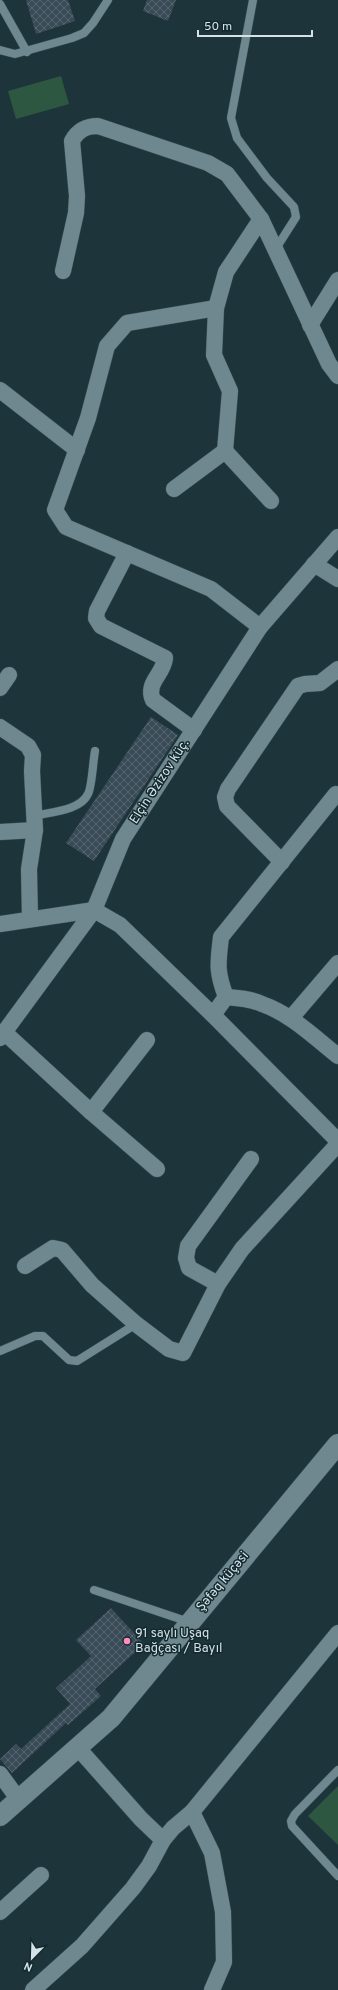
<svg xmlns="http://www.w3.org/2000/svg" width="338" height="1990" viewBox="0 0 338 1990" font-family="Overpass,sans-serif">
  <style>
    .garden { fill: #2e5742 }
    .building { fill: url(#building-cross-hatch) }
    .lines { fill: none; stroke-linecap: round; stroke-linejoin: round }
    .service-casing { stroke: #3b4f54; stroke-width: 9 }
    .minor-casing { stroke: #3b4f54; stroke-width: 17 }
    .tertiary-casing { stroke: #3b4f54; stroke-width: 21 }
    .service { stroke: #6f888f; stroke-width: 8 }
    .minor { stroke: #6f888f; stroke-width: 16 }
    .tertiary { stroke: #6f888f; stroke-width: 20 }
    .poi-dot { fill: #fe8ebb; stroke: #132a30; stroke-width: 1.5 }
    .labels { text-anchor: middle; dominant-baseline: central; stroke-width: 3; stroke-linejoin: round; paint-order: stroke }
    .street-label { font-size: 13px; fill: #d4e2e6; stroke: #132a30 }
    .poi-label { font-size: 13px; fill: #d4e2e6; stroke: #132a30; text-anchor: start }
  </style>
  <defs>
    <pattern id="building-cross-hatch" width="8" height="8" patternUnits="userSpaceOnUse"><rect width="8" height="8" fill="#3a4b58"/><path d="M0 0l8 8M0 8l8-8" fill="none" stroke="#566570"/></pattern>
  </defs>
  <rect width="100%" height="100%" fill="#1d343a"/>
  <g class="garden">
    <polygon points="61,76 69,104 16,119 8,91"/>
    <polygon points="338,1786 338,1845 308,1816"/>
  </g>
  <g class="building">
    <polygon points="26,0 68,0 75,21 36,34"/>
    <polygon points="147,0 176,0 168,21 143,11"/>
    <polygon points="151,717 178,735 94,861 66,843"/>
    <polygon points="111,1608 144,1644 95,1689 101,1696 68,1725 66,1723 12,1773 0,1759 16,1744 21,1749 70,1704 56,1688 91,1656 76,1640"/>
  </g>
  <g class="lines">
    <defs>
      <g id="service">
        <polyline points="253,0 231,118 237,138 267,178 294,207 296,217 275,250"/>
        <polyline points="0,4 27,52"/>
        <polyline points="0,50 15,54 72,38 84,33 93,23 108,0"/>
        <path d="M34 816C50 812 80 811 88 794 92 787 93 761 95 751"/>
        <polyline points="0,1351 35,1336 43,1336 69,1360 77,1361 136,1324"/>
        <polyline points="94,1590 189,1622"/>
        <polyline points="338,1770 295,1814 291,1821 292,1826 338,1876"/>
      </g>
      <g id="minor">
        <path d="M63 271 76 213 77 196 72 141C78 130 86 126 98 126L208 163 227 174 261 219 329 364 338 376"/>
        <polyline points="216,308 127,323 107,346 88,418 55,510 66,527 211,589 260,627"/>
        <polyline points="310,325 338,280"/>
        <polyline points="0,390 77,450"/>
        <polyline points="225,451 271,501"/>
        <polyline points="174,489 225,451 230,391 214,355 216,308 226,272 261,219"/>
        <path d="M127 553 97 611 96 618 101 626 165 658C164 674 145 683 153 700L194 730"/>
        <polyline points="314,564 338,579"/>
        <polyline points="0,688 9,675"/>
        <polyline points="0,727 28,746 33,755 32,771 35,830 29,869 30,919"/>
        <polyline points="0,832 35,830"/>
        <polyline points="282,862 227,806 225,797 228,789 298,686 305,684 320,683 338,669"/>
        <polyline points="0,924 94,910 120,925 213,1015 338,1141"/>
        <path d="M226 997C239 998 251 999 262 1004 291 1014 314 1037 338 1056"/>
        <path d="M213 1015 226 997C216 971 218 963 221 937L336 794"/>
        <polyline points="291,1018 338,963"/>
        <polyline points="4,1032 91,1112 157,1169"/>
        <polyline points="0,1038 94,910 123,839 260,627 338,537"/>
        <polyline points="91,1112 147,1040"/>
        <polyline points="25,1266 53,1248 62,1250 92,1285 136,1324 169,1349 183,1353 218,1284 242,1249 338,1144"/>
        <polyline points="218,1284 189,1268 186,1258 188,1246 251,1159"/>
        <polyline points="78,1748 141,1819 163,1840"/>
        <polyline points="0,1774 19,1800"/>
        <polyline points="192,1812 212,1853 223,1912 224,1962 212,1990"/>
        <polyline points="0,1912 41,1875"/>
        <polyline points="33,1990 82,1946 133,1888 149,1866 163,1840 173,1828 192,1812 338,1633"/>
      </g>
      <polyline id="tertiary" points="0,1816 111,1718 338,1444"/>
    </defs>
    <use href="#service" class="service-casing"/>
    <use href="#minor" class="minor-casing"/>
    <use href="#tertiary" class="tertiary-casing"/>
    <use href="#service" class="service"/>
    <use href="#minor" class="minor"/>
    <use href="#tertiary" class="tertiary"/>
  </g>
  <circle class="poi-dot" cx="127" cy="1641" r="4"/>
  <g class="labels">
    <g class="street-label">
      <text transform="translate(160 782) rotate(-57)">Elçin Əzizov küç.</text>
      <text transform="translate(223 1582) rotate(-50)">Şəfəq küçəsi</text>
    </g>
    <g class="poi-label">
      <text x="135" y="1634">91 saylı Uşaq<tspan x="135" dy="15">Bağçası / Bayıl</tspan></text>
    </g>
  </g>
  <g transform="translate(32 1958) rotate(203)" stroke="#132a30" stroke-width="3" paint-order="stroke">
  <path d="M0-3L7 15L0 10L-7 15Z" fill="#d4e2e6"/>
  <text y="-6" font-size="11" font-weight="bold" text-anchor="middle" fill="#d4e2e6">N</text>
  </g>
  <path d="M198 30v6h114v-6" fill="none" stroke="#d4e2e6" stroke-width="2"/>
  <text x="204" y="30" font-size="12" fill="#d4e2e6" stroke="#132a30" stroke-width="3" paint-order="stroke">50 m</text>
</svg>
